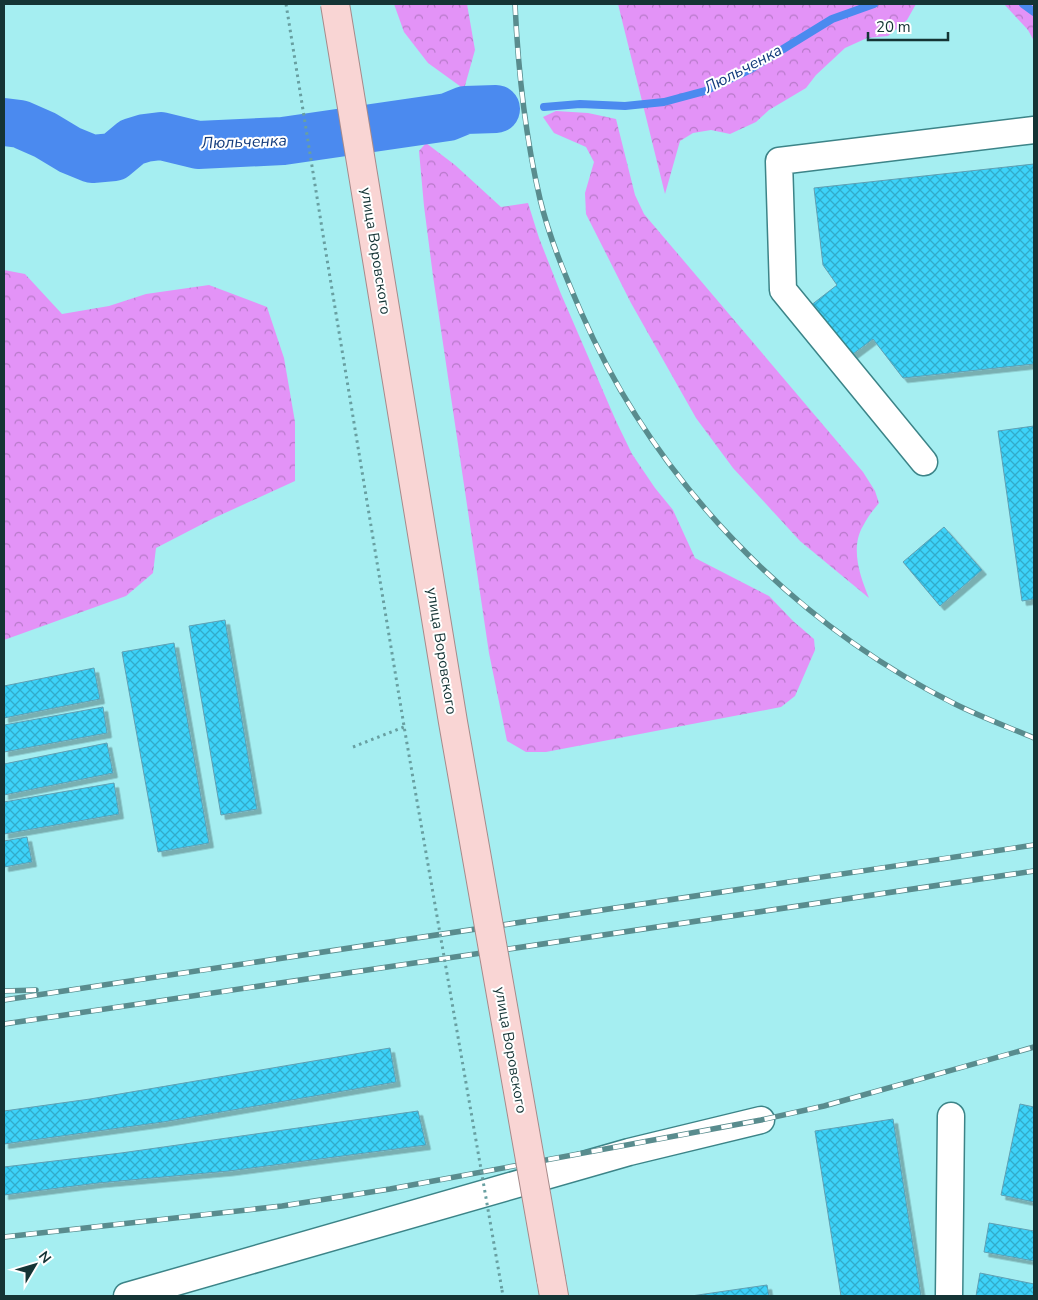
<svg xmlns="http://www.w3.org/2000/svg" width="1038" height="1300" viewBox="0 0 1038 1300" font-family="'Nunito Sans',sans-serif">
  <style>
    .forest { fill: url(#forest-crowns) }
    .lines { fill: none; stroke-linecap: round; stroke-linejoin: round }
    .stream { stroke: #4b8aef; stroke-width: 8 }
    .river { stroke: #4b8aef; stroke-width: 48 }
    .building { fill: url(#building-cross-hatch); stroke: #60a0b4; filter: url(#shadow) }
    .minor-casing { stroke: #3c8488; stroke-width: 29 }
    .major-casing { stroke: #a78a8a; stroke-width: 30 }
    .path { stroke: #689fa1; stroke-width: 3; stroke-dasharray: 2.5 4; stroke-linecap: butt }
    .minor { stroke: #fff; stroke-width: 26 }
    .major { stroke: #f9d5d4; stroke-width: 28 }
    .rail-casing { stroke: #598c8e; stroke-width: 5.5 }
    .rail { stroke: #fff; stroke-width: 4; stroke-dasharray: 11; stroke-linecap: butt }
    .major-bridge-casing { stroke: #a78a8a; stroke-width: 30; stroke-linecap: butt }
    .path-bridge { stroke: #689fa1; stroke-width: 3; stroke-dasharray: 2.5 4; stroke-linecap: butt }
    .major-bridge { stroke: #f9d5d4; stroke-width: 28 }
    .labels { text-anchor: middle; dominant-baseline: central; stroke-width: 4; stroke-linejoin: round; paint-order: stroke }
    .street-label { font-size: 15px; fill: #153435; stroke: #fff }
    .water-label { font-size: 16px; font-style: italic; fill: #153d7d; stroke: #fff }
  </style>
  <defs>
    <pattern id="forest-crowns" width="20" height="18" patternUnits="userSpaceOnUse" patternTransform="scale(1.25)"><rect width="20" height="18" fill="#e393f7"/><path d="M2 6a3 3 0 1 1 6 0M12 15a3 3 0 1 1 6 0" fill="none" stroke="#b779c9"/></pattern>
    <pattern id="building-cross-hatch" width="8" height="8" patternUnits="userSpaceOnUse" patternTransform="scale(1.25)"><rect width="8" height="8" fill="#3cd2f9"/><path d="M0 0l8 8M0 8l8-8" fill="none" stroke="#31abca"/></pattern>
    <filter id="shadow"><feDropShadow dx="4.5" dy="4.5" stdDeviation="0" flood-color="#0004"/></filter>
  </defs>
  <rect width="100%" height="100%" fill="#a5eef1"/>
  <g class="forest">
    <polygon points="394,4 467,4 475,50 464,89 428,63 404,32"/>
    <polygon points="618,4 916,4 907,20 888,36 867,38 845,48 816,75 806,88 769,110 756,122 730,134 711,130 693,133 680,141 665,194"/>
    <polygon points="1004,4 1034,4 1034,41 1028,30"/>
    <path d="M556 111 588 113 616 119 635 195 644 214 863 472 875 491 879 503C873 510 867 518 863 526 850 548 860 576 869 598L800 541 733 468 696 418 631 303 586 214 585 193 594 162 586 147 554 133 543 117Z"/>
    <polygon points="426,143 455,165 501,207 528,203 539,238 561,294 616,421 632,454 655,488 673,510 695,558 769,596 793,621 814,639 815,650 795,696 781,707 546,752 526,752 507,741 489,653 433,276 424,206 419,151"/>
    <polygon points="4,270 25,274 62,314 109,306 146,294 209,285 267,307 284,358 295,422 295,481 214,518 156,548 153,573 126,596 4,640"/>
  </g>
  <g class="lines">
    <g class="stream">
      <polyline points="1023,4 1034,12"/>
      <polyline points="544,107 580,104 625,106 664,102 705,91 749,70 832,19 874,4"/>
    </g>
    <polyline class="river" points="4,122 20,124 45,135 70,150 92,159 114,157 132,142 145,138 161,136 198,145 283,141 448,117 465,110 496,109"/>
  </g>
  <g class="building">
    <polygon points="1034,164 1034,364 903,378 873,339 849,357 810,306 837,285 823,265 814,188"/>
    <polygon points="1034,426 1034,599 1022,601 998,431"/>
    <polygon points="944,527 982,570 940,606 903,562"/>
    <polygon points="225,620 257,809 221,815 189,626"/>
    <polygon points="174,643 209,843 158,852 122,652"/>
    <polygon points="94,668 100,699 4,718 4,686"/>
    <polygon points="103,707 107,733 4,752 4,725"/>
    <polygon points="107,743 113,773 4,795 4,764"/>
    <polygon points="114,783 119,814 4,834 4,802"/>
    <polygon points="27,837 32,862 4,867 4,841"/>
    <polygon points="390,1048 396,1082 163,1122 4,1144 4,1111 90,1099"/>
    <polygon points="1020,1104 1034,1107 1034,1202 1001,1195"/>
    <polygon points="418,1111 426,1145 229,1171 98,1183 4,1195 4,1167 121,1153"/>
    <polygon points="893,1119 921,1296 841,1296 815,1131"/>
    <polygon points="989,1223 1034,1231 1034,1261 984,1252"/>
    <polygon points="980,1273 1034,1284 1034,1296 976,1296"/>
    <polygon points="767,1285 769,1296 691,1296"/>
  </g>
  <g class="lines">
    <defs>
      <g id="minor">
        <polyline points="924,462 783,290 779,161 1034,130"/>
        <polyline points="127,1296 629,1152 761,1120"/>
        <polyline points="949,1296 951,1116"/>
      </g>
      <polyline id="major" points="551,1279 554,1296"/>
    </defs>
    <use href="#minor" class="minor-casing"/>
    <use href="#major" class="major-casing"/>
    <g class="path">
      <polyline points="353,747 404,727"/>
      <polyline points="502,1290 503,1296"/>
    </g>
    <use href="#minor" class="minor"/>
    <use href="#major" class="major"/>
    <defs>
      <g id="rail">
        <path d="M515 4C518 70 525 135 540 199 549 237 565 275 581 312 654 480 791 622 955 704 981 717 1008 727 1034 738"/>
        <polyline points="4,991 36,990"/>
        <polyline points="4,1000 1034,845"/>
        <polyline points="4,1024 1034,871"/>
        <polyline points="4,1237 282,1206 390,1189 761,1120 824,1106 1034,1047"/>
      </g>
    </defs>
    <use href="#rail" class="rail-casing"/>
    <use href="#rail" class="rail"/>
    <defs>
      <polyline id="major-bridge" points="335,4 453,722 551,1279"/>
    </defs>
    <use href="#major-bridge" class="major-bridge-casing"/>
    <polyline class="path-bridge" points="286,4 325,247 405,732 502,1290"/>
    <use href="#major-bridge" class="major-bridge"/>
  </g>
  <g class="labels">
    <g class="street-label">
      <text transform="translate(376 251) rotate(81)">улица Воровского</text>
      <text transform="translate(442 651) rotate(81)">улица Воровского</text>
      <text transform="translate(511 1050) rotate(80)">улица Воровского</text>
    </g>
    <g class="water-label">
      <text transform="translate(743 69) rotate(-28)">Люльченка</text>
      <text transform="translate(244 142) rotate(-2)">Люльченка</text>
    </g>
  </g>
  <rect width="1038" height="1300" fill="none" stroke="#153435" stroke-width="10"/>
  <g transform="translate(35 1265) rotate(52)" stroke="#ffffff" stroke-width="4" paint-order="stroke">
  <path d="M0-4L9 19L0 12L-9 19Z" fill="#153435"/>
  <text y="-8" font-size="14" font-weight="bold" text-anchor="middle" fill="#153435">N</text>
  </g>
  <path d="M868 32v8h80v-8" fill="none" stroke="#153435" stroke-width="2.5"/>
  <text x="876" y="32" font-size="15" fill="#153435" stroke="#ffffff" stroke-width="4" paint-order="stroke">20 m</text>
</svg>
